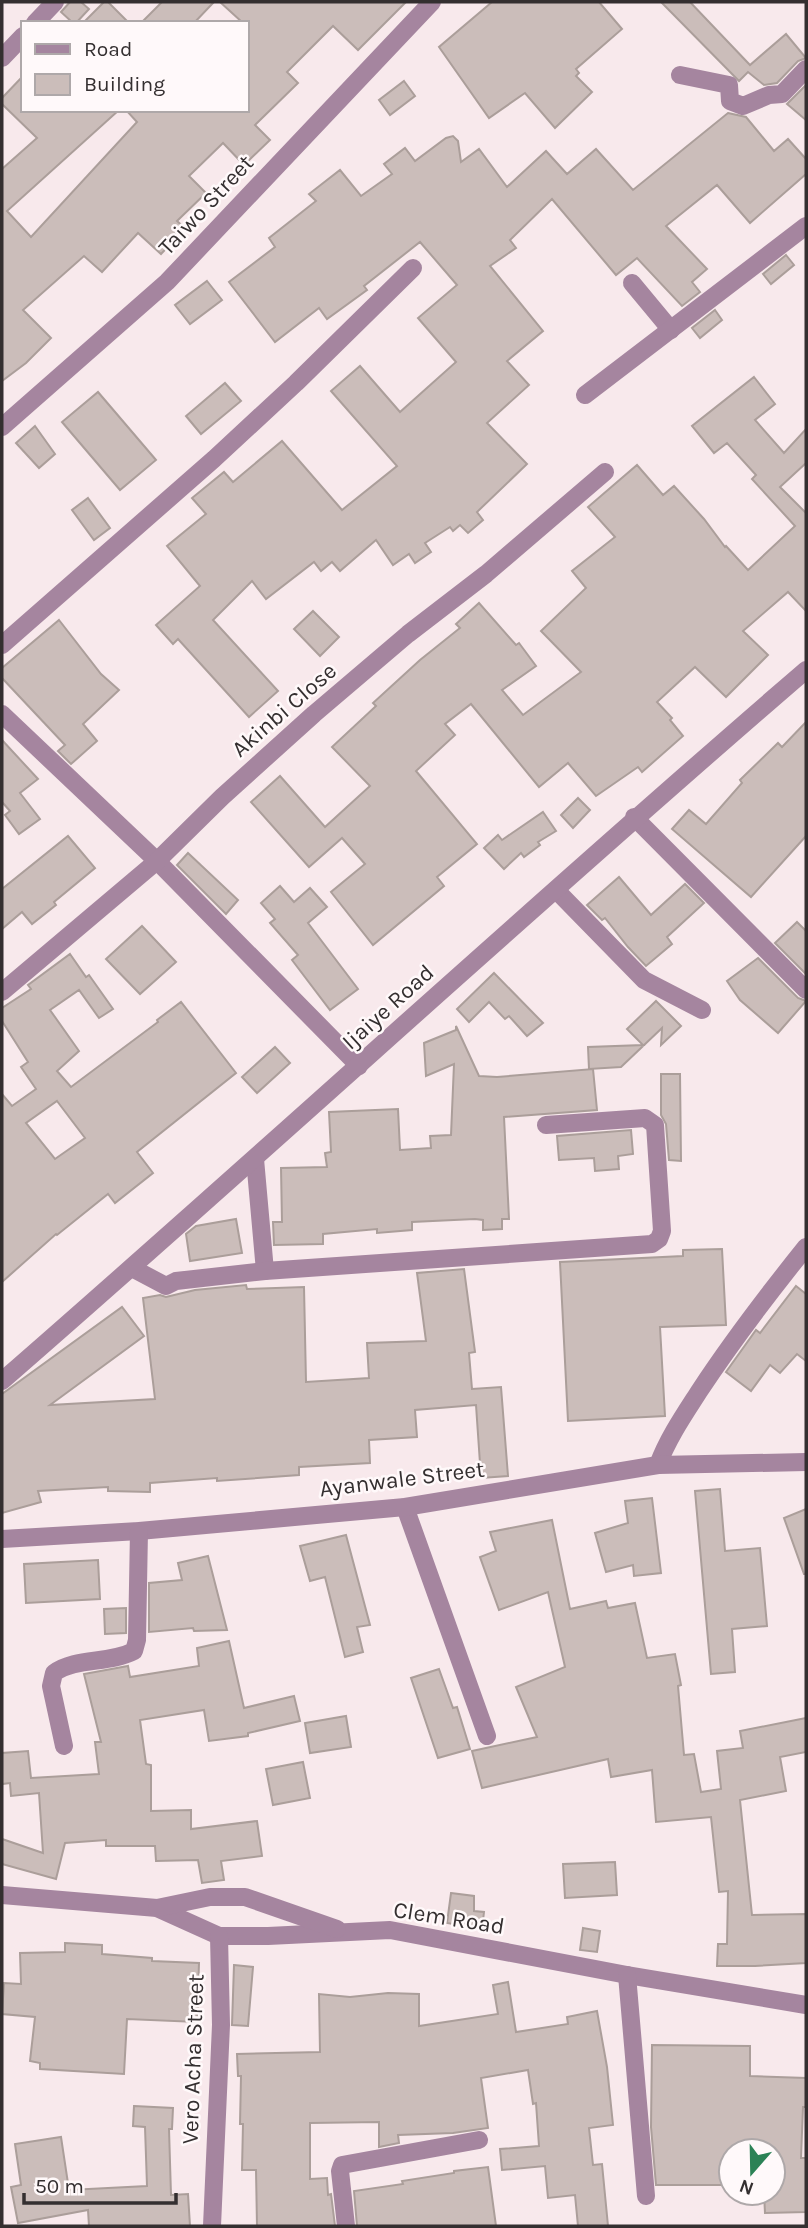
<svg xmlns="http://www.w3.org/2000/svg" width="808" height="2228" viewBox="0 0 808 2228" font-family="Karla,sans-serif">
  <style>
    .building { fill: #cbbdba; stroke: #ab9e9a; stroke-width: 2; fill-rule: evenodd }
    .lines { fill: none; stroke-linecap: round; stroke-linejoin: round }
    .minor { stroke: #a5859f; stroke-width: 18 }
    .labels { text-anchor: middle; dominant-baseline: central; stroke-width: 5; stroke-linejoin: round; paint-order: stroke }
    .street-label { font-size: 23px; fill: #342f30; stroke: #fff9fa }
  </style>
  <rect width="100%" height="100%" fill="#f8e9ec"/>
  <g class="building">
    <polygon points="70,2 81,2 89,9 76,23 73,23 61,12"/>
    <polygon points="104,2 108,2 129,23 83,23"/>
    <polygon points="162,2 214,2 194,23 141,23"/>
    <polygon points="220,2 406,2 358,50 333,26 287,72 298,83 255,125 270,140 244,165 223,143 189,176 206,193 177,221 185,228 161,254 138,233 102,272 84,256 23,310 51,338 26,363 2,381 2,169 37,138 2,104 2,98 23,76 23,110 119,110 7,211 31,237 137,122 126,110 247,110 247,23 243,23"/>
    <polygon points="492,2 599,2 622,29 576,69 579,73 576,76 592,92 555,128 525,93 489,118 439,47"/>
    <polygon points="661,2 690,2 750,65 786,34 806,58 798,61 777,83 764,85 748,72 739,81"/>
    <polygon points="404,81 415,96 390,115 379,100"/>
    <polygon points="806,85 806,120 787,104"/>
    <polygon points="728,113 746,117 774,151 788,139 806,159 806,174 750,223 717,185 666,226 707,269 692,282 700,292 682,306 637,258 616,275 552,199 510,240 516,248 490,266 543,331 507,361 529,385 487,423 527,464 477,512 483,520 468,533 460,525 453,531 450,527 425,543 431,552 415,563 409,554 393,565 376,540 340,571 332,562 321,571 314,562 266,599 252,581 213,620 278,691 249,717 178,639 173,644 156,625 200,586 167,546 206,514 192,498 224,472 233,482 282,441 342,510 397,466 331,391 360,366 400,412 456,362 418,318 457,285 420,242 364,286 367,290 327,319 319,308 275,342 229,282 275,247 269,238 316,201 309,194 340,170 361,196 392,174 384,164 405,148 415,161 446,138 453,136 458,141 461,162 479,149 507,187 546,151 567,174 596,149 633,190"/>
    <polygon points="786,255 794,265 771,284 763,274"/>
    <polygon points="207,281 222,300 190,324 175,305"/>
    <polygon points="715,310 722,320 700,338 692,328"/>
    <polygon points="754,377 775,404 755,420 784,453 806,429 806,463 780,487 806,513 806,611 788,592 743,631 768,655 726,697 695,667 657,702 672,718 670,720 683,736 642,772 638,767 596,796 568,763 539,787 471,704 445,724 455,735 416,771 477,844 437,877 444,886 373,945 331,892 365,864 342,838 309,867 251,802 280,776 325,827 370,786 332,747 376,706 373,703 420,660 460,628 456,624 479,603 516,645 519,643 536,666 502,690 523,715 581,672 541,631 586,588 572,571 615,537 588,507 637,465 663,495 674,486 704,519 725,547 726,546 748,570 795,526 752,479 756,475 727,443 714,453 692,426"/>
    <polygon points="225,383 241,401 201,434 186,416"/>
    <polygon points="98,392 156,460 120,490 62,422"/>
    <polygon points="35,426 55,454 39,468 16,443"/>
    <polygon points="88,498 110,528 94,540 72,510"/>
    <polygon points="313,611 339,637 320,656 294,629"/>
    <polygon points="59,620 101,674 119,690 83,724 97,741 71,764 58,751 65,745 2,678 2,668"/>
    <polygon points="806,722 806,836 751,897 672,829 689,810 706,824 742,783 740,780 778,743 782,747"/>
    <polygon points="2,740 38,779 20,793 40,819 19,834 5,815 10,811 2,802"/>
    <polygon points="578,798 590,810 573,828 561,815"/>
    <polygon points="543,812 556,831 538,842 540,845 524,857 521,853 504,869 484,848 498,835 502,840"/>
    <polygon points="68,836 95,868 54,902 56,905 32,924 22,912 2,929 2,889"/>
    <polygon points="188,853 238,900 226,914 177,865"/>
    <polygon points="619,877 651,915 685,884 704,903 667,937 672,944 646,966 628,947 605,918 602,920 587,905"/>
    <polygon points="280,886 294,902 310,888 327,907 308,923 358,989 330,1010 292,960 298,955 270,923 275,919 261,903"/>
    <polygon points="797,922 806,931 806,974 775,943"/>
    <polygon points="142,926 176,962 140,994 106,959"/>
    <path d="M70 954 86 977 89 975 113 1009 99 1018 79 990 50 1010 79 1051 57 1071 71 1087 158 1022 157 1020 181 1002 236 1073 137 1152 153 1173 115 1203 108 1194 57 1235 56 1234 2 1282V1094L12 1106 36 1089 21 1067 28 1062 2 1021V1008L31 989 28 985ZM57 1101 85 1138 55 1159 26 1123Z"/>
    <polygon points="758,958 798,998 806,1001 778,1033 740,1000 727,981"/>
    <polygon points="494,973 543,1023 527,1036 509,1016 505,1019 489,1002 469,1022 457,1009"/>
    <polygon points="656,1001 681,1026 661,1045 662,1028 621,1067 589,1069 588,1047 643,1045 627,1029"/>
    <polygon points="456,1026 479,1076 497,1077 593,1069 597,1110 504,1117 509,1219 502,1219 502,1229 483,1230 483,1220 475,1219 412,1222 412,1230 377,1233 377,1229 323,1234 323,1244 274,1245 273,1222 282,1222 281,1168 327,1167 325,1153 331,1152 329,1112 398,1109 400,1150 431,1148 430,1136 451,1135 454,1064 426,1076 424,1043 456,1030"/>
    <polygon points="275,1047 290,1063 257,1093 242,1077"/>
    <polygon points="661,1074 680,1074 681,1161 669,1160 666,1124 661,1115"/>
    <polygon points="631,1130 633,1154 618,1156 619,1169 595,1171 594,1158 559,1160 557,1136"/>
    <polygon points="236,1219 242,1253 190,1261 186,1234 196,1226"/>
    <polygon points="722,1249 726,1325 660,1327 665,1416 568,1421 560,1262 683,1256 683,1250"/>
    <polygon points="464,1269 475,1352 469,1353 472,1389 501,1387 508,1476 481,1478 476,1405 415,1410 417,1437 369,1440 370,1463 299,1467 299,1475 217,1481 217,1478 150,1483 150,1492 108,1491 108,1487 38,1491 41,1502 2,1513 2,1394 122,1307 144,1336 50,1405 155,1399 143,1298 160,1295 166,1297 195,1290 246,1285 247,1289 304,1287 306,1382 369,1378 367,1343 426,1341 417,1273"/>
    <polygon points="796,1286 806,1294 806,1361 797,1354 780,1373 770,1365 751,1391 726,1372 756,1330 760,1333"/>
    <polygon points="720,1489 725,1551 760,1548 767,1626 732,1629 735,1672 711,1674 695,1491"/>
    <polygon points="652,1498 661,1573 634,1576 633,1565 606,1572 595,1533 628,1523 625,1501"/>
    <polygon points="806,1509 806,1574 804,1574 784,1518"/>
    <polygon points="552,1520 570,1609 606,1601 608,1608 635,1603 647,1658 675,1654 681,1685 678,1686 684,1755 694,1754 701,1792 721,1789 717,1751 743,1748 740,1731 806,1718 806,1752 780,1757 786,1791 740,1800 752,1915 806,1914 806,1963 755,1966 717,1966 718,1944 727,1944 728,1891 719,1892 711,1817 656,1822 652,1770 611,1777 608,1759 482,1788 472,1751 537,1737 516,1687 565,1667 548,1592 499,1610 480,1557 496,1551 490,1532"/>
    <polygon points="346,1535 370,1625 357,1627 363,1652 345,1657 325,1577 310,1581 300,1546"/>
    <polygon points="208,1556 227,1630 194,1631 193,1628 149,1632 149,1583 182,1580 178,1563"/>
    <polygon points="98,1560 100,1599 26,1603 24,1564"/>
    <polygon points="126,1608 126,1633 105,1634 104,1609"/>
    <polygon points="229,1641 244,1708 294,1696 300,1721 248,1733 248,1736 209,1741 204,1710 140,1720 146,1764 151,1765 151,1811 191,1810 191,1829 257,1821 262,1856 221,1861 224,1880 202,1883 198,1860 156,1861 155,1846 106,1846 106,1840 65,1843 56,1879 2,1864 2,1839 43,1853 39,1793 11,1796 10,1783 2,1784 2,1753 28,1751 31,1778 99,1774 95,1742 101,1742 84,1674 128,1666 130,1677 199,1666 197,1648"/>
    <polygon points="439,1669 453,1708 457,1707 470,1749 438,1758 411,1678"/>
    <polygon points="346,1716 351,1747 310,1753 305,1723"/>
    <polygon points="303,1762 310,1798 273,1805 266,1769"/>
    <polygon points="615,1862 617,1895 565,1898 563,1864"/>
    <polygon points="451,1893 474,1896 474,1911 484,1912 482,1929 447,1923"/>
    <polygon points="583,1928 600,1931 597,1952 580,1950"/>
    <polygon points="65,1943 102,1945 102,1954 152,1958 152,1961 199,1963 197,2022 127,2019 124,2074 40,2069 40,2063 30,2061 35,2017 2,2014 4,1983 21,1984 20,1953 65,1952"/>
    <polygon points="234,1965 253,1967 248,2026 232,2025"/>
    <polygon points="508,1982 516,2032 568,2024 567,2017 597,2011 607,2067 613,2125 589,2128 593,2165 602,2164 608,2226 578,2226 575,2195 548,2198 545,2166 502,2170 500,2149 539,2146 536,2103 533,2104 528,2070 481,2078 488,2128 453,2133 398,2135 399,2143 379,2147 379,2122 310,2123 310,2179 327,2178 328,2195 331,2194 335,2226 257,2226 256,2170 242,2170 243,2124 240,2124 241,2076 238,2076 237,2054 320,2052 319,1994 350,1997 388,1993 419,1994 419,2026 498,2014 493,1985"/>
    <polygon points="652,2045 750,2046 750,2076 806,2078 806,2107 803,2107 801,2158 806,2158 806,2212 765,2213 764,2193 773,2193 773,2151 731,2151 731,2185 656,2185 651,2127"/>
    <polygon points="134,2106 173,2108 172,2129 169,2129 171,2195 188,2194 190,2226 89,2226 88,2210 18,2223 11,2187 21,2185 15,2144 61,2137 69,2190 147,2186 145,2127 133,2126"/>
    <polygon points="488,2167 496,2226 357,2226 354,2191 403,2184 402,2181 454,2173 454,2171"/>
  </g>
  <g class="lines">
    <g class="minor">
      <polyline points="35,23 55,2"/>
      <polyline points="2,58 23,36"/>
      <polyline points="680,75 729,85 730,101 743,106 769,95 782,94 806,69"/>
      <polyline points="632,283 671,330"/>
      <polyline points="585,395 806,226"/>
      <polyline points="2,427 167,282 432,2"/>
      <polyline points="2,645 214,459 296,383 413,268"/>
      <polyline points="2,714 157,861 359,1066"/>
      <polyline points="634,817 806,990"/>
      <polyline points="556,890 644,980 702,1010"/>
      <polyline points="2,992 157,861 222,797 314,714 408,634 486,574 605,472"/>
      <polyline points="255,1159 265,1271"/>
      <polyline points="132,1268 166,1286 176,1281 265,1271 652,1244 659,1239 662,1231 655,1125 645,1118 546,1125"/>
      <path d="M2 1381C272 1146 535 903 806 670"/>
      <path d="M658 1465C668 1438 684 1415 700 1390 733 1340 769 1293 806 1247"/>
      <polyline points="405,1507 487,1736"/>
      <polyline points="2,1539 139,1531 405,1507 658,1465 806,1462"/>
      <path d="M64 1746 51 1686 54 1673C76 1657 109 1664 134 1651L137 1640 139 1531"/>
      <polyline points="2,1895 157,1908 219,1936 268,1936 390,1930 627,1975 806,2005"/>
      <polyline points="157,1908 210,1897 245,1897 337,1929"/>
      <polyline points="627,1975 646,2196"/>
      <polyline points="212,2226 221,2025 219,1936"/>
      <polyline points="346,2226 340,2171 342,2165 479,2140"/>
    </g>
  </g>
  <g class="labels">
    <g class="street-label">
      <text transform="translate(206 205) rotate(-47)">Taiwo Street</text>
      <text transform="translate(284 710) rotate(-41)">Akinbi Close</text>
      <text transform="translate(388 1007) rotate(-42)">Ijaiye Road</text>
      <text transform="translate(402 1479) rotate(-7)">Ayanwale Street</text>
      <text transform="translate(449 1918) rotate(9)">Clem Road</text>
      <text transform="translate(193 2059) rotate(-88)">Vero Acha Street</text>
    </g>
  </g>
  <rect width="808" height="2228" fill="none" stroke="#342f30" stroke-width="7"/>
  <rect x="21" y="21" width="228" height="91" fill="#fff9fa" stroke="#aea8a9" stroke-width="2"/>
  <rect x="35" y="44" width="35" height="10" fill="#a5859f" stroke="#aea8a9" stroke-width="2"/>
  <text x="84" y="56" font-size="21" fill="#342f30">Road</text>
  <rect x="35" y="74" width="35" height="21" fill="#cbbdba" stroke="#aea8a9" stroke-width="2"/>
  <text x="84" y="91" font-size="21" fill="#342f30">Building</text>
  <g transform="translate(752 2172) rotate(200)"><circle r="33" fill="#fff9fa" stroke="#aea8a9" stroke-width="2"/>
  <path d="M0-5L12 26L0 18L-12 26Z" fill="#2c8256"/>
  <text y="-10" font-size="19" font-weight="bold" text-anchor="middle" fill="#342f30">N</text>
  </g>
  <path d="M24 2193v10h152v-10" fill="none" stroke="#342f30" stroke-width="3.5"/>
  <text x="35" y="2193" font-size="21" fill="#342f30" stroke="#fff9fa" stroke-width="5" paint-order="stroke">50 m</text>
</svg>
